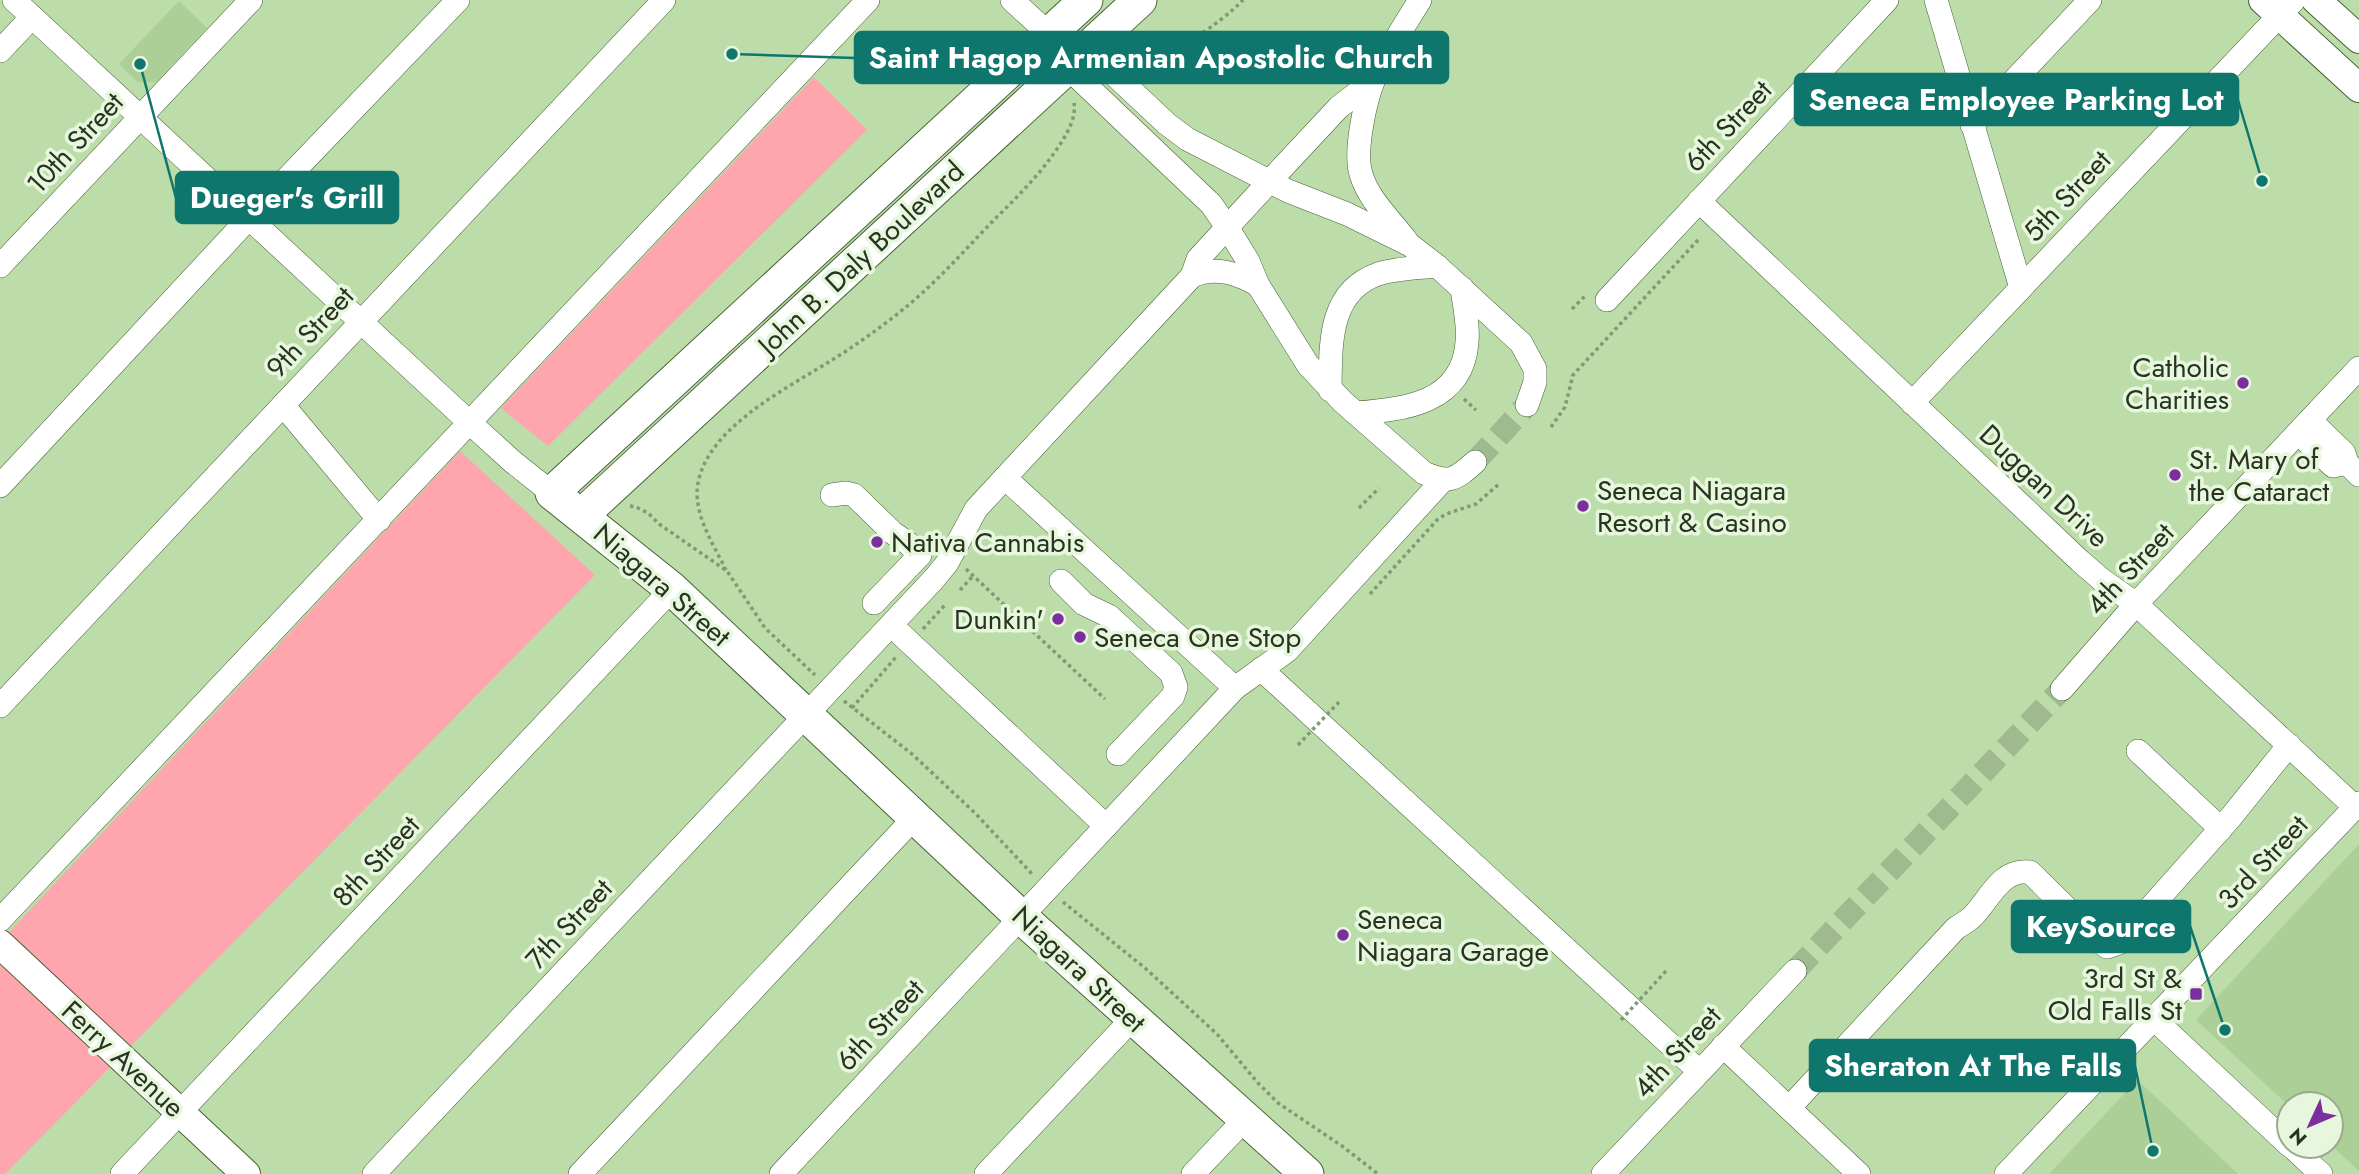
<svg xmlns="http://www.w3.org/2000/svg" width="2359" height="1174" viewBox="0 0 2359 1174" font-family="Jost,sans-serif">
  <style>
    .built { fill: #accf97 }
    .green { fill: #fea5ad }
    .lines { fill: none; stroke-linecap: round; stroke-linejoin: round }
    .minor-tunnel { stroke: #9eba8e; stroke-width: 23; stroke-dasharray: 23 11; stroke-linecap: butt }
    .minor-casing { stroke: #476234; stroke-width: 24 }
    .major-casing { stroke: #476234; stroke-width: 30 }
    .highway-casing { stroke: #476234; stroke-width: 35 }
    .path { stroke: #829a73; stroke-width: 3.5; stroke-dasharray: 3.5 3.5; stroke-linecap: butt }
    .minor { stroke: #fff; stroke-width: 23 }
    .major { stroke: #fff; stroke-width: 28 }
    .highway { stroke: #fff; stroke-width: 33 }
    .path-bridge { stroke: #829a73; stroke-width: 3.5; stroke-dasharray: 3.5 3.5; stroke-linecap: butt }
    .poi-dot { fill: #7c2e9e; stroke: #e7f7dd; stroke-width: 2.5 }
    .labels { text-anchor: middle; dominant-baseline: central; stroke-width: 7; stroke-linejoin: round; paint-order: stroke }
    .street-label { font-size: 28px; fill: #283420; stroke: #e7f7dd }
    .poi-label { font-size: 28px; fill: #283420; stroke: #e7f7dd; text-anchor: start }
    .leader { fill: none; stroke: #0f766e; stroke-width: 2.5 }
    .callout-dot { fill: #0f766e; stroke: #e7f7dd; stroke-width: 2.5 }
    .callout { fill: #0f766e; stroke: #0f766e; stroke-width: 2.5 }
    .callout-label { font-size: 30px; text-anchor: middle; font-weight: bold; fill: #fff }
  </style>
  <rect width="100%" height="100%" fill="#bcdca9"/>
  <g class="built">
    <polygon points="179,1 207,28 156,82 138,82 119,64"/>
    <polygon points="2359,844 2359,1171 2331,1145 2331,1104 2289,1104 2289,1106 2196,1020"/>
    <polygon points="2137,1080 2171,1111 2238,1174 2049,1174"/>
  </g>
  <g class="green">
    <polygon points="814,77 867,130 548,446 501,408"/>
    <polygon points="460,451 595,575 5,1174 0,1174 0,942"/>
  </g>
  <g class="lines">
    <g class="minor-tunnel">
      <polyline points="1475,462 1527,405"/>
      <polyline points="1795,971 2062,689"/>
    </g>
    <defs>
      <g id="minor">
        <polyline points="14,0 470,423 513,462 552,493"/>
        <path d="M1012 0 1049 34 1067 67 1211 204 1227 227 1248 261 1258 285 1308 365 1343 402 1424 473C1449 484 1455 480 1475 462"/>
        <polyline points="1936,0 2021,288"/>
        <polyline points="1075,44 1087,49 1167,124 1187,139 1288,191 1347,214 1410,245 1437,266 1521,343 1535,369 1535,382 1527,405"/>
        <polyline points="0,51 32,17"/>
        <polyline points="1972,125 2090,0"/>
        <polyline points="1699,201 2080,561 2102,580 2136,604 2355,807"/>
        <path d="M1406 240C1390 219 1368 199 1361 174 1354 152 1365 101 1374 79 1387 52 1404 26 1420 0"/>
        <polyline points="0,266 251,0"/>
        <path d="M1192 276C1215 266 1237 273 1258 285"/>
        <polyline points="1607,300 1887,0"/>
        <path d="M1330 390C1331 347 1327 292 1378 274 1397 268 1418 268 1437 266"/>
        <polyline points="1912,403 2294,0"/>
        <polyline points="283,405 379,520"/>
        <path d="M1355 413C1404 410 1463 403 1467 342 1469 325 1464 305 1462 288"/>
        <polyline points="2310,420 2344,453 2347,463 2359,475"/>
        <polyline points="2298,433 2333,466 2347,463"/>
        <polyline points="1005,478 1235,688"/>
        <polyline points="0,486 249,218 458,0"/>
        <polyline points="832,495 846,493 854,495 893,533 909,544 920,555 874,603"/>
        <polyline points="1061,581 1084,604 1109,616 1171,673 1176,687 1173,696 1118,754"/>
        <polyline points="891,625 1106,826"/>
        <polyline points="1261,669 1699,1071"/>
        <polyline points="2062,689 2136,604 2359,368"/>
        <polyline points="0,706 664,0"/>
        <polyline points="2138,751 2221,829"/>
        <polyline points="0,920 868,0"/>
        <polyline points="2154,1019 2289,1145"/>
        <polyline points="1723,1046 1859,1174"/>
        <path d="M1789 1108 1956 928C1961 925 1966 922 1971 918 1989 901 2000 868 2030 872L2103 944 2107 947 2119 943 2231 817 2289 745"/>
        <polyline points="2291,1146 2321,1174"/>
        <polyline points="122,1174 672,589"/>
        <polyline points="374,1174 934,579 947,563 976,509 1192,276 1198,259 1269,182 1339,107 1373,81"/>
        <polyline points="580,1174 915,817"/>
        <polyline points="781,1174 1235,688 1287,651 1442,481"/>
        <polyline points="986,1174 1132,1019"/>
        <polyline points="1193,1174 1244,1120"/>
        <polyline points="1603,1174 1795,971"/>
        <polyline points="2006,1174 2359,803"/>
      </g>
      <g id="major">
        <polyline points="2263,0 2359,88"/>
        <polyline points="2316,0 2359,39"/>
        <polyline points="0,944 246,1174"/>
      </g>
      <g id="highway">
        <polyline points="1086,0 552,493 672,589 1021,917 1307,1174"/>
        <polyline points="582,515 1140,0"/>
      </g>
    </defs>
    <use href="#minor" class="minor-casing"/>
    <use href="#major" class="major-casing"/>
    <use href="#highway" class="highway-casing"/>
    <g class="path">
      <path d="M1125 55C1157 71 1222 22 1243 0"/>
      <polyline points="1572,309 1585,296"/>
      <polyline points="1464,399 1476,410"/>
      <polyline points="1551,427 1565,407 1573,375 1698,240"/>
      <polyline points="630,506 636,507 648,513 659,524 727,571 765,628 815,675"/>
      <polyline points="1359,508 1379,488"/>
      <polyline points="966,569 1105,699"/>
      <path d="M726 570C712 541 689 509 700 475 718 417 805 380 852 347 873 333 893 318 912 302 940 278 965 250 991 223 1017 197 1045 170 1064 138 1070 128 1076 115 1074 103"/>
      <polyline points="960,590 973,576"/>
      <polyline points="1370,594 1438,519 1446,514 1476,504 1499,484"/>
      <polyline points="923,629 945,605"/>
      <polyline points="844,701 912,754 975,813 1034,876"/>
      <polyline points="852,708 896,657"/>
      <polyline points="1063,902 1145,968 1217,1034 1258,1083 1278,1103 1342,1146 1378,1174"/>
    </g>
    <use href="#minor" class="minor"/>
    <use href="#major" class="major"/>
    <use href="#highway" class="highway"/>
    <g class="path-bridge">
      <polyline points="1298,745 1339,702"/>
      <polyline points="1621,1020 1666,971"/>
    </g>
  </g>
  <g class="poi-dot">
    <circle cx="2243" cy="383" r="7"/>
    <circle cx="2175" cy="475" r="7"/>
    <circle cx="1583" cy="506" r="7"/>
    <circle cx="877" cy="542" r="7"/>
    <circle cx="1058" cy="619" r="7"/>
    <circle cx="1080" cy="637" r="7"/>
    <circle cx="1343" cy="935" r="7"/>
    <rect x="2189" y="987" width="14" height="14" rx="3.5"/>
  </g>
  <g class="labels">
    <g class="street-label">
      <text transform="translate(1728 126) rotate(-47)">6th Street</text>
      <text transform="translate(75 143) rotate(-47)">10th Street</text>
      <text transform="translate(2067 196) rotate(-47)">5th Street</text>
      <text transform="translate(861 258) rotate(-43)">John B. Daly Boulevard</text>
      <text transform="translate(310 332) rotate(-47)">9th Street</text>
      <text transform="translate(2044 486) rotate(43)">Duggan Drive</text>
      <text transform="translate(2130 569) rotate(-47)">4th Street</text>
      <text transform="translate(662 585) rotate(41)">Niagara Street</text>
      <text transform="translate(376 861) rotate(-47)">8th Street</text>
      <text transform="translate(2263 862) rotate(-47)">3rd Street</text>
      <text transform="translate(569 924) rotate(-47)">7th Street</text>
      <text transform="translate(1079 969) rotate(43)">Niagara Street</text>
      <text transform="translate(880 1025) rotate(-47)">6th Street</text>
      <text transform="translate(1677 1052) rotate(-47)">4th Street</text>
      <text transform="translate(123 1059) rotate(43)">Ferry Avenue</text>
    </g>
    <g class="poi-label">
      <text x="2229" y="367" text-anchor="end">Catholic<tspan x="2229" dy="32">Charities</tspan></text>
      <text x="2189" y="459">St. Mary of<tspan x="2189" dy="32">the Cataract</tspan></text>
      <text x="1597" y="490">Seneca Niagara<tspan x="1597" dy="32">Resort &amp; Casino</tspan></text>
      <text x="891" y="542">Nativa Cannabis</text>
      <text x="1044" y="619" text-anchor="end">Dunkin'</text>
      <text x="1094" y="637">Seneca One Stop</text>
      <text x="1357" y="919">Seneca<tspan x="1357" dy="32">Niagara Garage</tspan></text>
      <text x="2182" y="978" text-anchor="end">3rd St &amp;<tspan x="2182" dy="32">Old Falls St</tspan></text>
    </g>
  </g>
  <path class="leader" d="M732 54L855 58M2262 181L2238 100M140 64L176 198M2225 1030L2190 926M2153 1151L2135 1066"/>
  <g class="callout-dot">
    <circle cx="732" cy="54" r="7"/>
    <circle cx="2262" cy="181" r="7"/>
    <circle cx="140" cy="64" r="7"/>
    <circle cx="2225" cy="1030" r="7"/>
    <circle cx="2153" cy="1151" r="7"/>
  </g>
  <g class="callout">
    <rect x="855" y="32" width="593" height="51" rx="7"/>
    <rect x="1795" y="74" width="443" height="51" rx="7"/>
    <rect x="176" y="172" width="222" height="51" rx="7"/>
    <rect x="2012" y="901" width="178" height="51" rx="7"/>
    <rect x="1810" y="1040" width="325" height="51" rx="7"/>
  </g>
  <g class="callout-label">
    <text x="1151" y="68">Saint Hagop Armenian Apostolic Church</text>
    <text x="2016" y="110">Seneca Employee Parking Lot</text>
    <text x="287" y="208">Dueger's Grill</text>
    <text x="2101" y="937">KeySource</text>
    <text x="1973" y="1076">Sheraton At The Falls</text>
  </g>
  <g transform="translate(2310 1125) rotate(226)"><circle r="33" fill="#e7f7dd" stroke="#9ba991" stroke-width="2"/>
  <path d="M0-5L12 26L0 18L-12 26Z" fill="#7c2e9e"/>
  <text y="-10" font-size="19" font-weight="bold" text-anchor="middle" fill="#283420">N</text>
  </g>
</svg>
